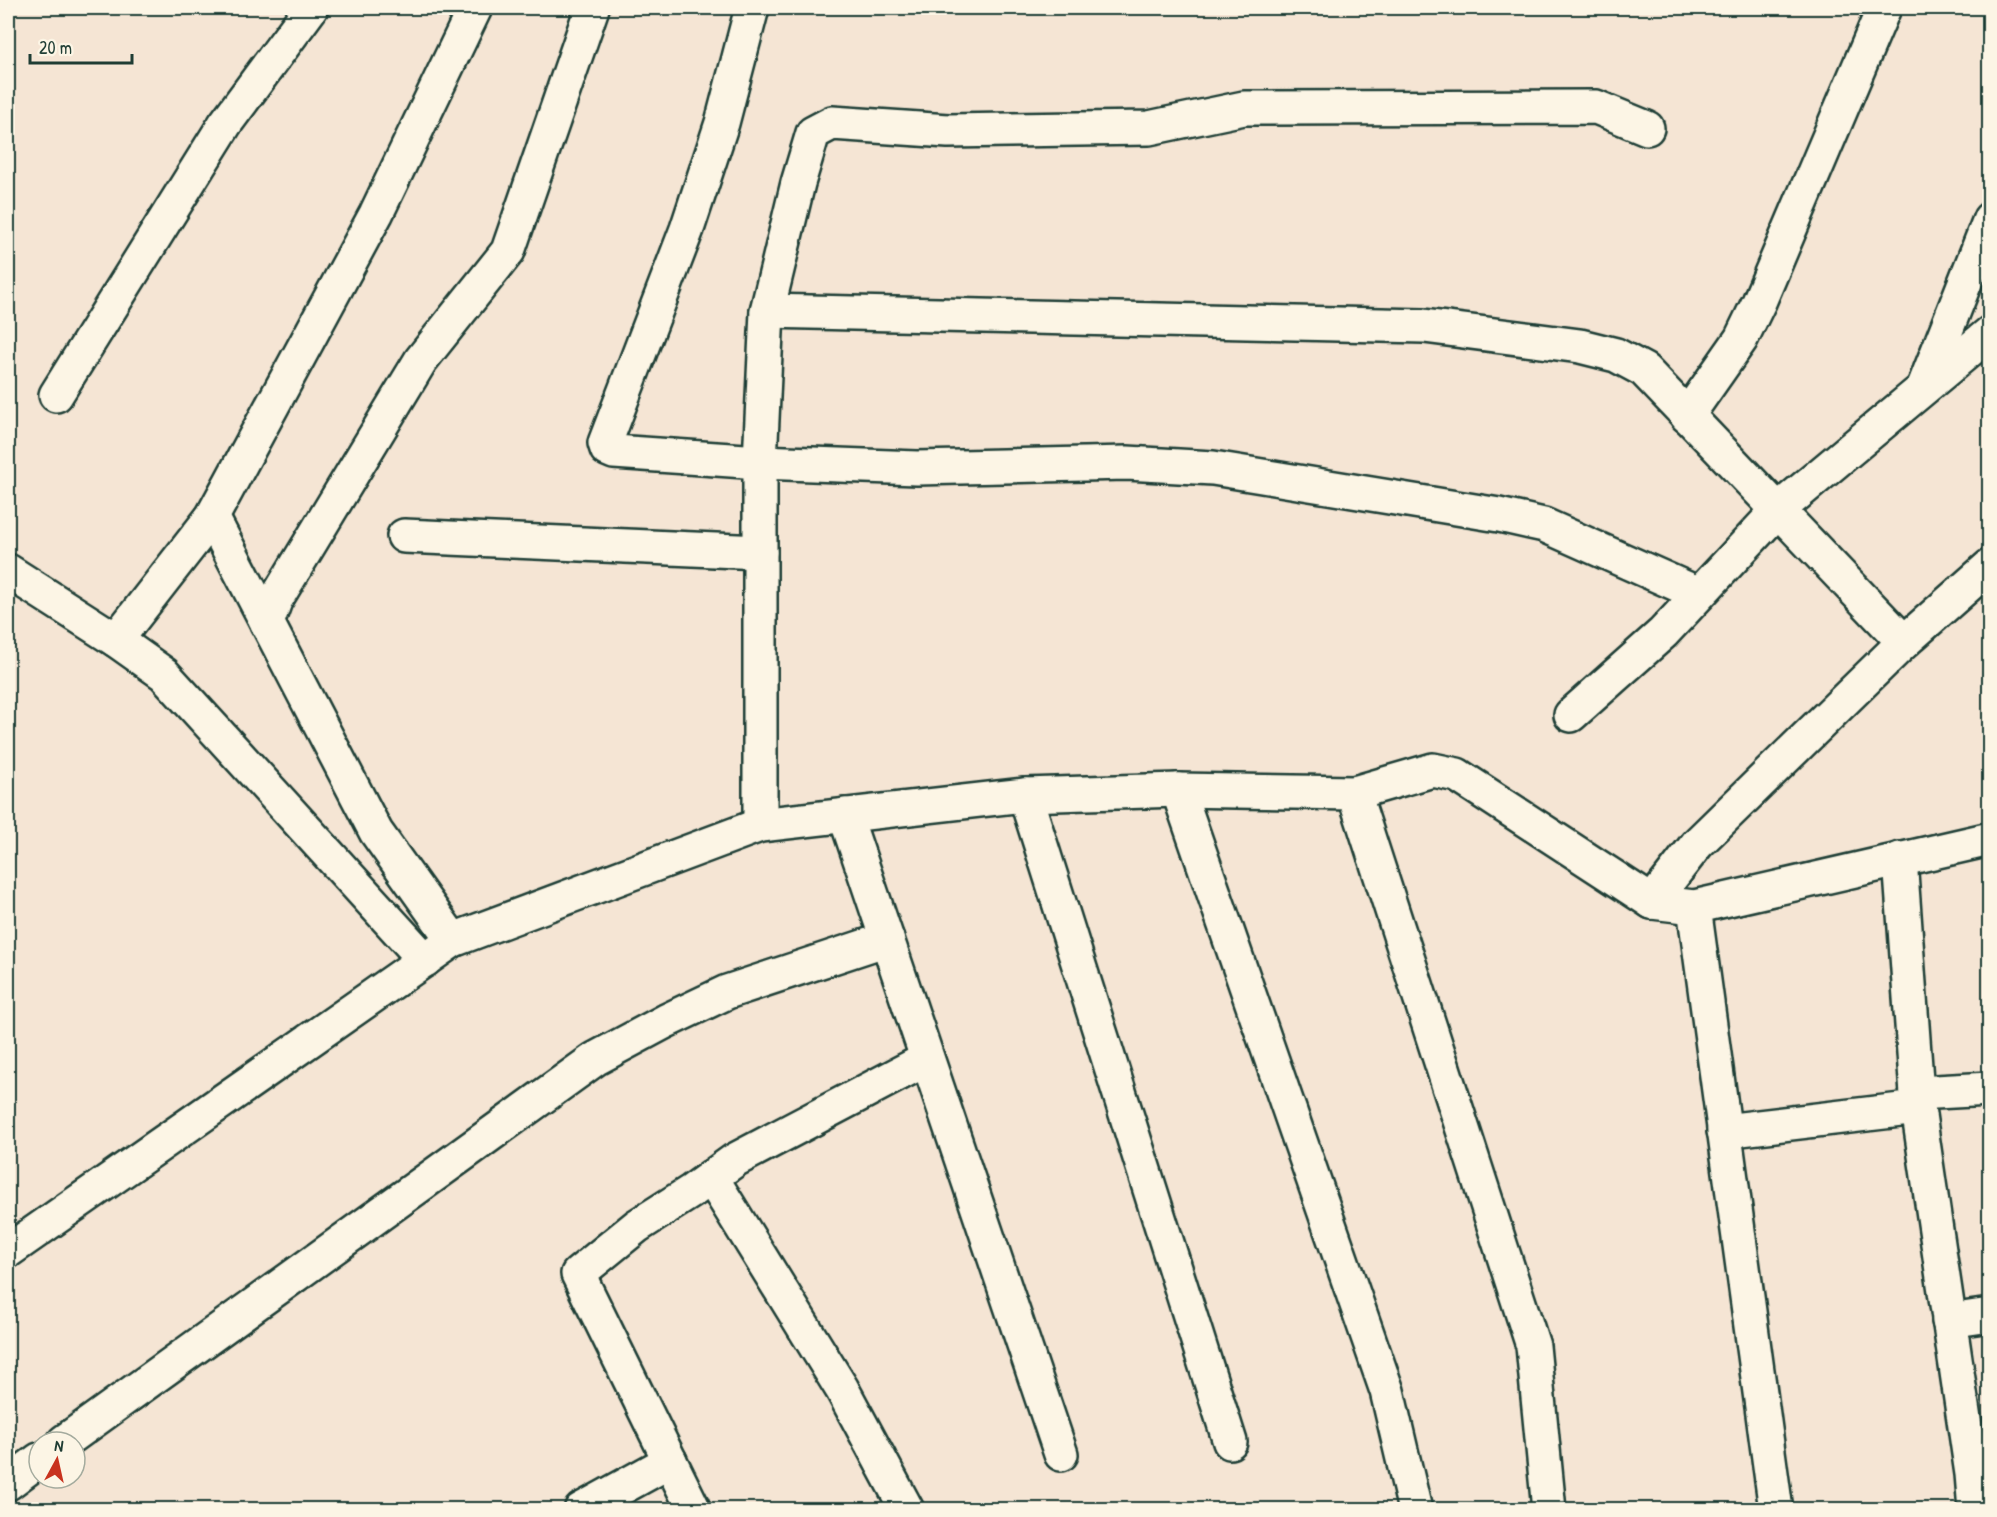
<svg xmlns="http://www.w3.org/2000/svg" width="1997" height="1517" viewBox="0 0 1997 1517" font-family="'Patrick Hand',sans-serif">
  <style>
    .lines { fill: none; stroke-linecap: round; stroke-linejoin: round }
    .minor-casing { stroke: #1f3d34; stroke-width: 38 }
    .minor { stroke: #fcf5e5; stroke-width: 33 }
  </style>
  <rect width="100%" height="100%" fill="#f5e5d4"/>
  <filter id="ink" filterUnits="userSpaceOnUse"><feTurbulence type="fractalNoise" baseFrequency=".0167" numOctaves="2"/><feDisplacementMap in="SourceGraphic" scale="12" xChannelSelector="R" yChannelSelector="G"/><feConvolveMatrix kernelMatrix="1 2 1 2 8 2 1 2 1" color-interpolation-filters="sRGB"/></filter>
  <g filter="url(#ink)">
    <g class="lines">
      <defs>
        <g id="minor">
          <polyline points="752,8 722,123 687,229 605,443 607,449 614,452 760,462 917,468 1127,463 1213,468 1499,515 1544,525 1699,594"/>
          <polyline points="767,311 1424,326 1580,346 1616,355 1644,370 1904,642"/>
          <polyline points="1925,384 1990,219"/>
          <polyline points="56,395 225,124 311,8"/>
          <polyline points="1687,416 1741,339 1759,302 1884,8"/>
          <polyline points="212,517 376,832 453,940"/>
          <polyline points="404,536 760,552"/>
          <polyline points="8,571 116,640 164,674 425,960"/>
          <polyline points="267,623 275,601 421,360 508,251 592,8"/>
          <polyline points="116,640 212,517 376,214 475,8"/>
          <polyline points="1571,715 1663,633 1778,510 1990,333"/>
          <polyline points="1178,790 1387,1391 1415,1510"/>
          <polyline points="1354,793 1533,1346 1549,1510"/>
          <polyline points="1025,795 1230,1442"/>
          <polyline points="845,815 1061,1454"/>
          <polyline points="760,825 760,462 767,311 798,183 813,133 832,123 948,131 1149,128 1244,108 1596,107 1647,128"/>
          <polyline points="1900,859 1918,1108 1972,1474 1975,1510"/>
          <polyline points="1652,902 1697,844 1904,642 1990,566"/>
          <polyline points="1694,907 1776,1510"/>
          <polyline points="1917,1093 1990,1089"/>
          <polyline points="1724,1131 1918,1108"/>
          <polyline points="711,1177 842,1389 907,1510"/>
          <polyline points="8,1251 453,940 760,825 1025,795 1178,790 1354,793 1433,770 1457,775 1652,902 1694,907 1990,839"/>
          <polyline points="1949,1321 1990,1315"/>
          <polyline points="64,1442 595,1059 666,1021 727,992 887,939"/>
          <polyline points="8,1483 39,1460"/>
          <polyline points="581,1510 670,1461"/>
          <polyline points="694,1510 578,1274 637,1226 692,1191 735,1160 927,1059"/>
        </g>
      </defs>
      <use href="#minor" class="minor-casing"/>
      <use href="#minor" class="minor"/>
    </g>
  </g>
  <rect width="1997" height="1517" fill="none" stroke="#fcf5e5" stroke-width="30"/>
  <rect x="15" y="15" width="1967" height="1487" fill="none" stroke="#1f3d34" stroke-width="2" filter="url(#ink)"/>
  <g transform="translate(57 1460) rotate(8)"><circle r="28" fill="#fcf5e5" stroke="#a4ab9e" stroke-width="1.5"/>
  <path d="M0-4.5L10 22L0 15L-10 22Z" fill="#c8321e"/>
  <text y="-9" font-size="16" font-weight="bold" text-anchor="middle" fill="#1f3d34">N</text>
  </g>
  <path d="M30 54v9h102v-9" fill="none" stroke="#1f3d34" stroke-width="3"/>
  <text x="39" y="54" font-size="18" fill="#1f3d34" stroke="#fcf5e5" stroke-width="4.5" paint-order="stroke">20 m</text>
</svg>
